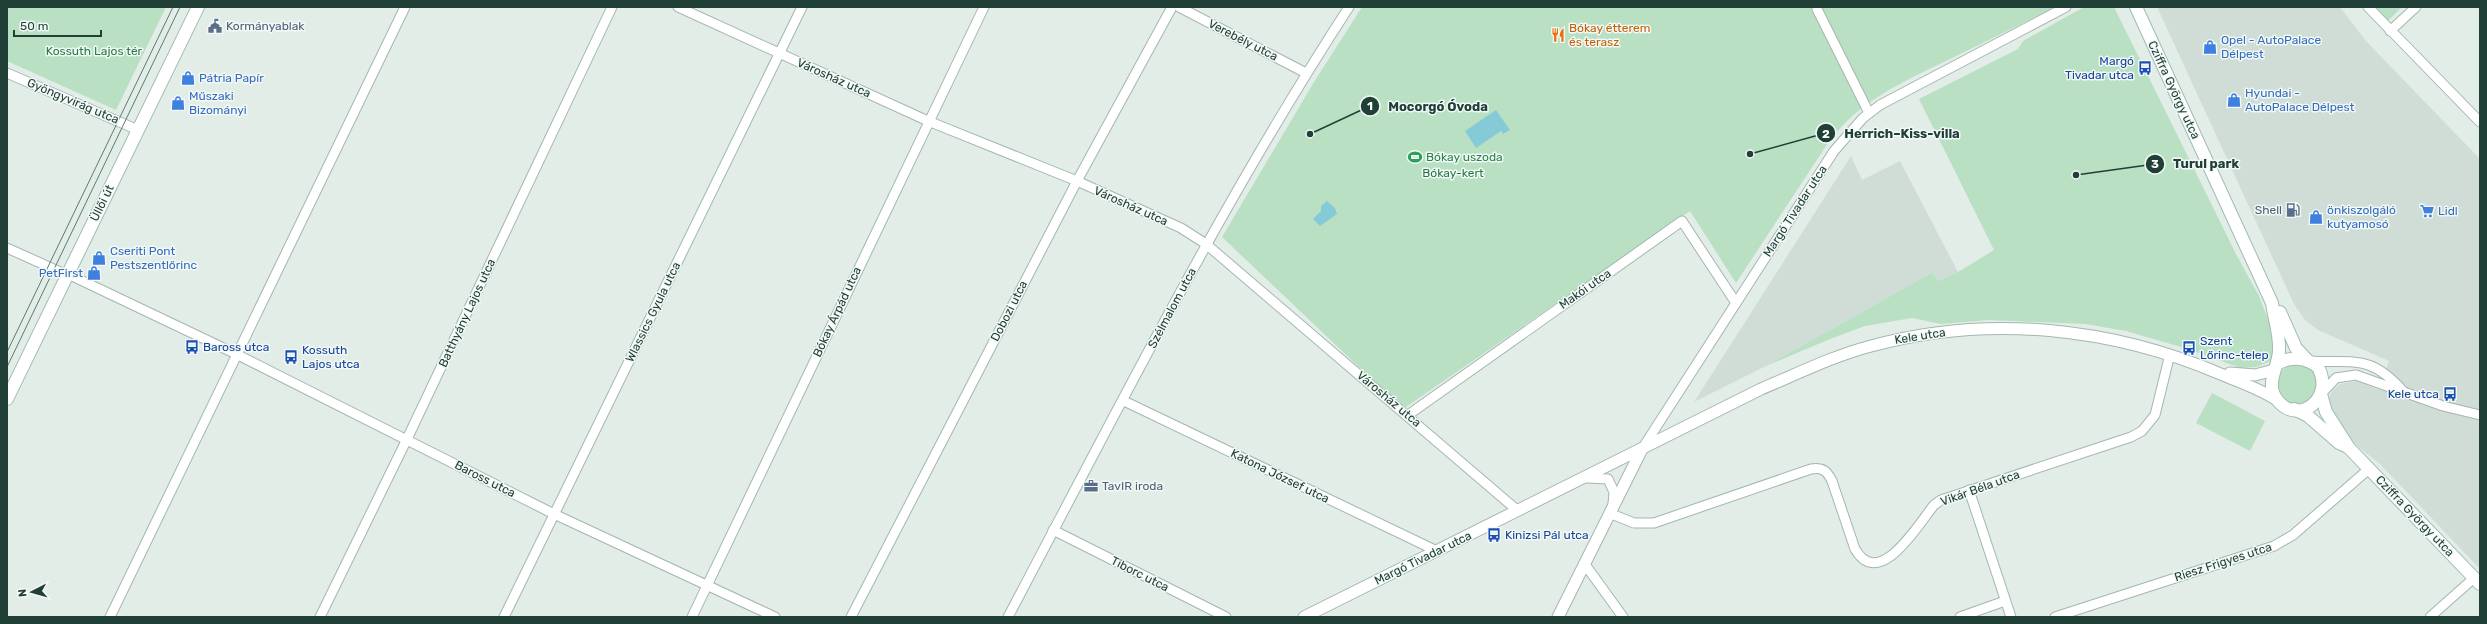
<svg xmlns="http://www.w3.org/2000/svg" width="2487" height="624" viewBox="0 0 2487 624" font-family="Rubik,sans-serif">
  <style>
    .built { fill: #d0ddd7 }
    .green { fill: #b9e0c3 }
    .water { fill: #85cbd7 }
    .lines { fill: none; stroke-linecap: round; stroke-linejoin: round }
    .minor-casing { stroke: #a4b6af; stroke-width: 11 }
    .tertiary-casing { stroke: #a4b6af; stroke-width: 13 }
    .secondary-casing { stroke: #9fbab0; stroke-width: 14 }
    .minor { stroke: #fff; stroke-width: 9 }
    .tertiary { stroke: #fff; stroke-width: 11 }
    .secondary { stroke: #fff; stroke-width: 12 }
    .tram { stroke: #5b7b72; stroke-width: 1 }
    .labels { text-anchor: middle; dominant-baseline: central; stroke-width: 3; stroke-linejoin: round; paint-order: stroke }
    .service-label { font-size: 12px; fill: #4e5e75; stroke: #f2f9f6; text-anchor: start }
    .food-label { font-size: 12px; fill: #c56008; stroke: #f2f9f6; text-anchor: start }
    .street-label { font-size: 12px; fill: #204037; stroke: #f2f9f6 }
    .shop-label { font-size: 12px; fill: #366cbe; stroke: #f2f9f6; text-anchor: start }
    .park-label { font-size: 12px; fill: #277a46; stroke: #f2f9f6 }
    .transit-label { font-size: 12px; fill: #164399; stroke: #f2f9f6; text-anchor: start }
    .leisure-label { font-size: 12px; fill: #27864d; stroke: #f2f9f6; text-anchor: start }
    .leader { fill: none; stroke: #204037; stroke-width: 1.5 }
    .callout-dot { fill: #204037; stroke: #f2f9f6; stroke-width: 1.5 }
    .mark-label { font-size: 12px; text-anchor: middle; font-weight: bold; fill: #fff }
    .callout-label { font-size: 13px; text-anchor: middle; font-weight: bold; fill: #204037; stroke: #f2f9f6; stroke-width: 3; stroke-linejoin: round; paint-order: stroke }
  </style>
  <rect width="100%" height="100%" fill="#e2ede8"/>
  <g class="built">
    <polygon points="2157,7 2340,7 2366,41 2480,159 2480,569 2380,464 2356,445 2337,421 2329,399 2332,391 2340,384 2358,381 2379,390 2389,361 2318,330 2305,320 2294,304"/>
    <polygon points="1851,156 1862,180 1900,161 1958,272 1938,281 1933,272 1766,366 1694,402"/>
  </g>
  <g class="green">
    <polygon points="7,7 166,7 116,110 7,61"/>
    <path d="M1362 7H2056C2021 24 1987 41 1952 58 1905 81 1859 100 1828 143L1736 283 1690 211 1403 409 1222 237 1314 82Z"/>
    <polygon points="2084,7 2114,7 2237,256 2259,296 2274,335 2273,354 2269,362 2256,367 2241,368 2181,347 2126,331 2085,324 1989,320 1941,324 1912,318 1865,326 1830,339 1766,366 1933,272 1938,281 1958,272 1994,250 1919,99 2018,49 2023,41"/>
    <polygon points="2368,7 2402,7 2384,25"/>
    <circle cx="2297" cy="384" r="20"/>
    <polygon points="2212,393 2265,421 2250,451 2196,423"/>
  </g>
  <g class="water">
    <polygon points="1496,110 1510,130 1503,134 1501,131 1476,148 1465,131"/>
    <polygon points="1327,201 1335,208 1337,214 1320,226 1313,219 1321,211 1321,206"/>
  </g>
  <g class="lines">
    <defs>
      <g id="minor">
        <polyline points="678,7 928,121 1077,181 1181,228 1206,244 1518,511"/>
        <polyline points="1179,7 1306,73"/>
        <polyline points="2368,7 2480,122"/>
        <polyline points="1817,9 1869,113"/>
        <polyline points="2390,31 2416,7"/>
        <polyline points="7,73 138,130"/>
        <polyline points="7,248 67,275"/>
        <polyline points="68,274 236,354 554,514 775,617"/>
        <path d="M2309 361C2354 364 2369 353 2403 391"/>
        <polyline points="2321,394 2336,378 2356,375 2443,406 2480,415"/>
        <polyline points="1124,401 1437,551"/>
        <polyline points="1408,415 1682,221 1736,303"/>
        <polyline points="1642,449 1834,151 1863,118 1880,105 2066,7"/>
        <polyline points="1587,478 1608,479 1614,492 1613,504"/>
        <polyline points="1969,490 2011,617"/>
        <path d="M1609 513 1634 523H1654L1811 469C1823 467 1827 471 1832 481L1855 549C1879 591 1918 525 1934 505L1941 500 2131 437 2142 431 2155 415 2170 354"/>
        <polyline points="1053,530 1226,617"/>
        <polyline points="1584,563 1623,617"/>
        <polyline points="110,617 405,7"/>
        <polyline points="320,617 407,439 612,7"/>
        <polyline points="504,617 802,7"/>
        <polyline points="692,617 984,7"/>
        <polyline points="851,617 1077,181 1172,7"/>
        <path d="M1008 617C1117 411 1222 202 1349 7"/>
        <polyline points="1960,617 2005,601"/>
        <polyline points="2055,617 2274,546 2293,535 2370,468"/>
        <polyline points="2430,617 2474,578"/>
      </g>
      <g id="tertiary">
        <polyline points="2230,373 2255,375 2274,370"/>
        <path d="M1304 617 1761 389C1797 374 1833 356 1871 346 1988 314 2112 327 2223 375 2242 383 2260 389 2277 400"/>
        <polyline points="1558,617 1642,449"/>
      </g>
      <g id="secondary">
        <path d="M2136 7 2272 303C2274 319 2280 334 2279 351 2278 369 2264 385 2278 401 2299 426 2335 398 2318 367 2306 357 2290 356 2277 364"/>
        <polyline points="2280,312 2296,348 2308,361"/>
        <polyline points="2321,394 2326,412 2349,448 2480,584"/>
        <polyline points="7,399 198,7"/>
        <polyline points="2294,409 2308,416 2339,443 2348,447"/>
      </g>
    </defs>
    <use href="#minor" class="minor-casing"/>
    <use href="#tertiary" class="tertiary-casing"/>
    <use href="#secondary" class="secondary-casing"/>
    <use href="#minor" class="minor"/>
    <use href="#tertiary" class="tertiary"/>
    <use href="#secondary" class="secondary"/>
    <g class="tram">
      <polyline points="7,352 173,7"/>
      <polyline points="7,367 180,7"/>
    </g>
  </g>
  <defs>
    <symbol id="civic-bare" viewBox="-9 -9 18 18"><path d="M-.6-6.5H3V-4.5H.6V-3L4-1V1h2V6H-6V1h2V-1L-.6-3ZM-1.2 2.5V6h2.4V2.5Z" fill="#5c6f8a" stroke="#f2f9f6" stroke-width="2.5" paint-order="stroke"/></symbol>
    <symbol id="restaurant-bare" viewBox="-9 -9 18 18"><path d="M-5-6h1v4h1v-4h1v4h1v-4h1v5L-1.5 .5V6h-2V.5L-5-1ZM5-6V6H3V1.5H1.5Q1.5-4 5-6Z" fill="#e8710a" stroke="#f2f9f6" stroke-width="2.5" paint-order="stroke"/></symbol>
    <symbol id="shop-bare" viewBox="-9 -9 18 18"><path d="M-5-2.5h2.3a2.7 3.5 0 0 1 5.4 0H5L5.5 6h-11ZM-1.5-2.5h3a1.5 2.3 0 0 0-3 0Z" fill="#3f7fe0" stroke="#f2f9f6" stroke-width="2.5" paint-order="stroke"/></symbol>
    <symbol id="bus-bare" viewBox="-9 -9 18 18"><path d="M-5-6H5V4H4V6H2V4H-2V6H-4V4H-5ZM-3.5-4V0h7V-4ZM-3.5 1.2v1.5H-2V1.2ZM2 1.2v1.5H3.5V1.2Z" fill="#1a4fb4" stroke="#f2f9f6" stroke-width="2.5" paint-order="stroke"/></symbol>
    <symbol id="stadium-bare" viewBox="-9 -9 18 18"><path d="M0-5a6.5 5 0 1 0 0 10a6.5 5 0 1 0 0-10ZM-3.5-1.8h7v3.6h-7Z" fill="#2e9e5b" stroke="#f2f9f6" stroke-width="2.5" paint-order="stroke"/></symbol>
    <symbol id="fuel-bare" viewBox="-9 -9 18 18"><path d="M-5.5-6h7V0h2V4h1.3V-2.5L3-4.5l.8-.8L6-3V5H2.5V1h-1V6h-7ZM-4.2-4.7v3.2H.2V-4.7Z" fill="#5c6f8a" stroke="#f2f9f6" stroke-width="2.5" paint-order="stroke"/></symbol>
    <symbol id="supermarket-bare" viewBox="-9 -9 18 18"><path d="M-6-5.5h2.5l.6 2H6L4.5 2H-2.5L-4.4-4H-6ZM-1.5 3.2a1.3 1.3 0 1 0 .1 0ZM3 3.2a1.3 1.3 0 1 0 .1 0Z" fill="#3f7fe0" stroke="#f2f9f6" stroke-width="2.5" paint-order="stroke"/></symbol>
    <symbol id="office-bare" viewBox="-9 -9 18 18"><path d="M-6-3h4V-5.5h4V-3h4V5H-6ZM-1-4.5V-3h2v-1.5ZM-6 0V1H6V0Z" fill="#5c6f8a" stroke="#f2f9f6" stroke-width="2.5" paint-order="stroke"/></symbol>
  </defs>
  <g fill-rule="evenodd">
    <use href="#civic-bare" x="205" y="16" width="20" height="20"/>
    <use href="#restaurant-bare" x="1548" y="25" width="20" height="20"/>
    <use href="#shop-bare" x="2200" y="37" width="20" height="20"/>
    <use href="#bus-bare" x="2135" y="58" width="20" height="20"/>
    <use href="#shop-bare" x="178" y="68" width="20" height="20"/>
    <use href="#shop-bare" x="2224" y="90" width="20" height="20"/>
    <use href="#shop-bare" x="168" y="93" width="20" height="20"/>
    <use href="#stadium-bare" x="1405" y="147" width="20" height="20"/>
    <use href="#fuel-bare" x="2283" y="200" width="20" height="20"/>
    <use href="#supermarket-bare" x="2417" y="201" width="20" height="20"/>
    <use href="#shop-bare" x="2306" y="207" width="20" height="20"/>
    <use href="#shop-bare" x="89" y="248" width="20" height="20"/>
    <use href="#shop-bare" x="84" y="263" width="20" height="20"/>
    <use href="#bus-bare" x="182" y="337" width="20" height="20"/>
    <use href="#bus-bare" x="2179" y="338" width="20" height="20"/>
    <use href="#bus-bare" x="281" y="347" width="20" height="20"/>
    <use href="#bus-bare" x="2440" y="384" width="20" height="20"/>
    <use href="#office-bare" x="1081" y="476" width="20" height="20"/>
    <use href="#bus-bare" x="1484" y="525" width="20" height="20"/>
  </g>
  <g class="labels">
    <g class="service-label">
      <text x="226" y="26">Kormányablak</text>
      <text x="2282" y="210" text-anchor="end">Shell</text>
      <text x="1102" y="486">TavIR iroda</text>
    </g>
    <g class="food-label">
      <text x="1569" y="28">Bókay étterem<tspan x="1569" dy="14">és terasz</tspan></text>
    </g>
    <g class="street-label">
      <text transform="translate(1243 40) rotate(27)">Verebély utca</text>
      <text transform="translate(834 78) rotate(24)">Városház utca</text>
      <text transform="translate(2174 90) rotate(65)">Cziffra György utca</text>
      <text transform="translate(73 101) rotate(23)">Gyöngyvirág utca</text>
      <text transform="translate(102 203) rotate(-64)">Üllői út</text>
      <text transform="translate(1131 206) rotate(24)">Városház utca</text>
      <text transform="translate(1795 211) rotate(-57)">Margó Tivadar utca</text>
      <text transform="translate(1585 289) rotate(-35)">Makói utca</text>
      <text transform="translate(1172 308) rotate(-62)">Szélmalom utca</text>
      <text transform="translate(1009 311) rotate(-63)">Dobozi utca</text>
      <text transform="translate(653 312) rotate(-64)">Wlassics Gyula utca</text>
      <text transform="translate(837 312) rotate(-65)">Bókay Árpád utca</text>
      <text transform="translate(467 313) rotate(-65)">Batthyány Lajos utca</text>
      <text transform="translate(1920 336) rotate(-9)">Kele utca</text>
      <text transform="translate(1389 399) rotate(40)">Városház utca</text>
      <text transform="translate(1280 476) rotate(26)">Katona József utca</text>
      <text transform="translate(485 479) rotate(27)">Baross utca</text>
      <text transform="translate(1980 488) rotate(-20)">Vikár Béla utca</text>
      <text transform="translate(2415 516) rotate(46)">Cziffra György utca</text>
      <text transform="translate(1423 558) rotate(-26)">Margó Tivadar utca</text>
      <text transform="translate(2223 562) rotate(-18)">Riesz Frigyes utca</text>
      <text transform="translate(1140 574) rotate(27)">Tiborc utca</text>
    </g>
    <g class="shop-label">
      <text x="2221" y="40">Opel - AutoPalace<tspan x="2221" dy="14">Délpest</tspan></text>
      <text x="199" y="78">Pátria Papír</text>
      <text x="2245" y="93">Hyundai -<tspan x="2245" dy="14">AutoPalace Délpest</tspan></text>
      <text x="189" y="96">Műszaki<tspan x="189" dy="14">Bizományi</tspan></text>
      <text x="2327" y="210">önkiszolgáló<tspan x="2327" dy="14">kutyamosó</tspan></text>
      <text x="2438" y="211">Lidl</text>
      <text x="110" y="251">Cseriti Pont<tspan x="110" dy="14">Pestszentlőrinc</tspan></text>
      <text x="83" y="273" text-anchor="end">PetFirst</text>
    </g>
    <g class="park-label">
      <text x="94" y="51">Kossuth Lajos tér</text>
      <text x="1453" y="173">Bókay-kert</text>
    </g>
    <g class="transit-label">
      <text x="2134" y="61" text-anchor="end">Margó<tspan x="2134" dy="14">Tivadar utca</tspan></text>
      <text x="2200" y="341">Szent<tspan x="2200" dy="14">Lőrinc-telep</tspan></text>
      <text x="203" y="347">Baross utca</text>
      <text x="302" y="350">Kossuth<tspan x="302" dy="14">Lajos utca</tspan></text>
      <text x="2439" y="394" text-anchor="end">Kele utca</text>
      <text x="1505" y="535">Kinizsi Pál utca</text>
    </g>
    <g class="leisure-label">
      <text x="1426" y="157">Bókay uszoda</text>
    </g>
  </g>
  <path class="leader" d="M1310 134L1370 106M1750 154L1826 133M2076 175L2155 164"/>
  <g class="callout-dot">
    <circle cx="1310" cy="134" r="4"/>
    <circle cx="1750" cy="154" r="4"/>
    <circle cx="2076" cy="175" r="4"/>
    <circle cx="1370" cy="106" r="10"/>
    <circle cx="1826" cy="133" r="10"/>
    <circle cx="2155" cy="164" r="10"/>
  </g>
  <g class="mark-label">
    <text x="1370" y="110">1</text>
    <text x="1826" y="138">2</text>
    <text x="2155" y="168">3</text>
  </g>
  <g class="callout-label">
    <text x="1438" y="111">Mocorgó Óvoda</text>
    <text x="1902" y="138">Herrich–Kiss-villa</text>
    <text x="2206" y="168">Turul park</text>
  </g>
  <rect width="2487" height="624" fill="none" stroke="#204037" stroke-width="16"/>
  <g transform="translate(32 592) rotate(264)" stroke="#f2f9f6" stroke-width="3" paint-order="stroke">
  <path d="M0-3L7 15L0 10L-7 15Z" fill="#204037"/>
  <text y="-6" font-size="11" font-weight="bold" text-anchor="middle" fill="#204037">N</text>
  </g>
  <path d="M14 30v6h87v-6" fill="none" stroke="#204037" stroke-width="2"/>
  <text x="20" y="30" font-size="12" fill="#204037" stroke="#f2f9f6" stroke-width="3" paint-order="stroke">50 m</text>
</svg>
